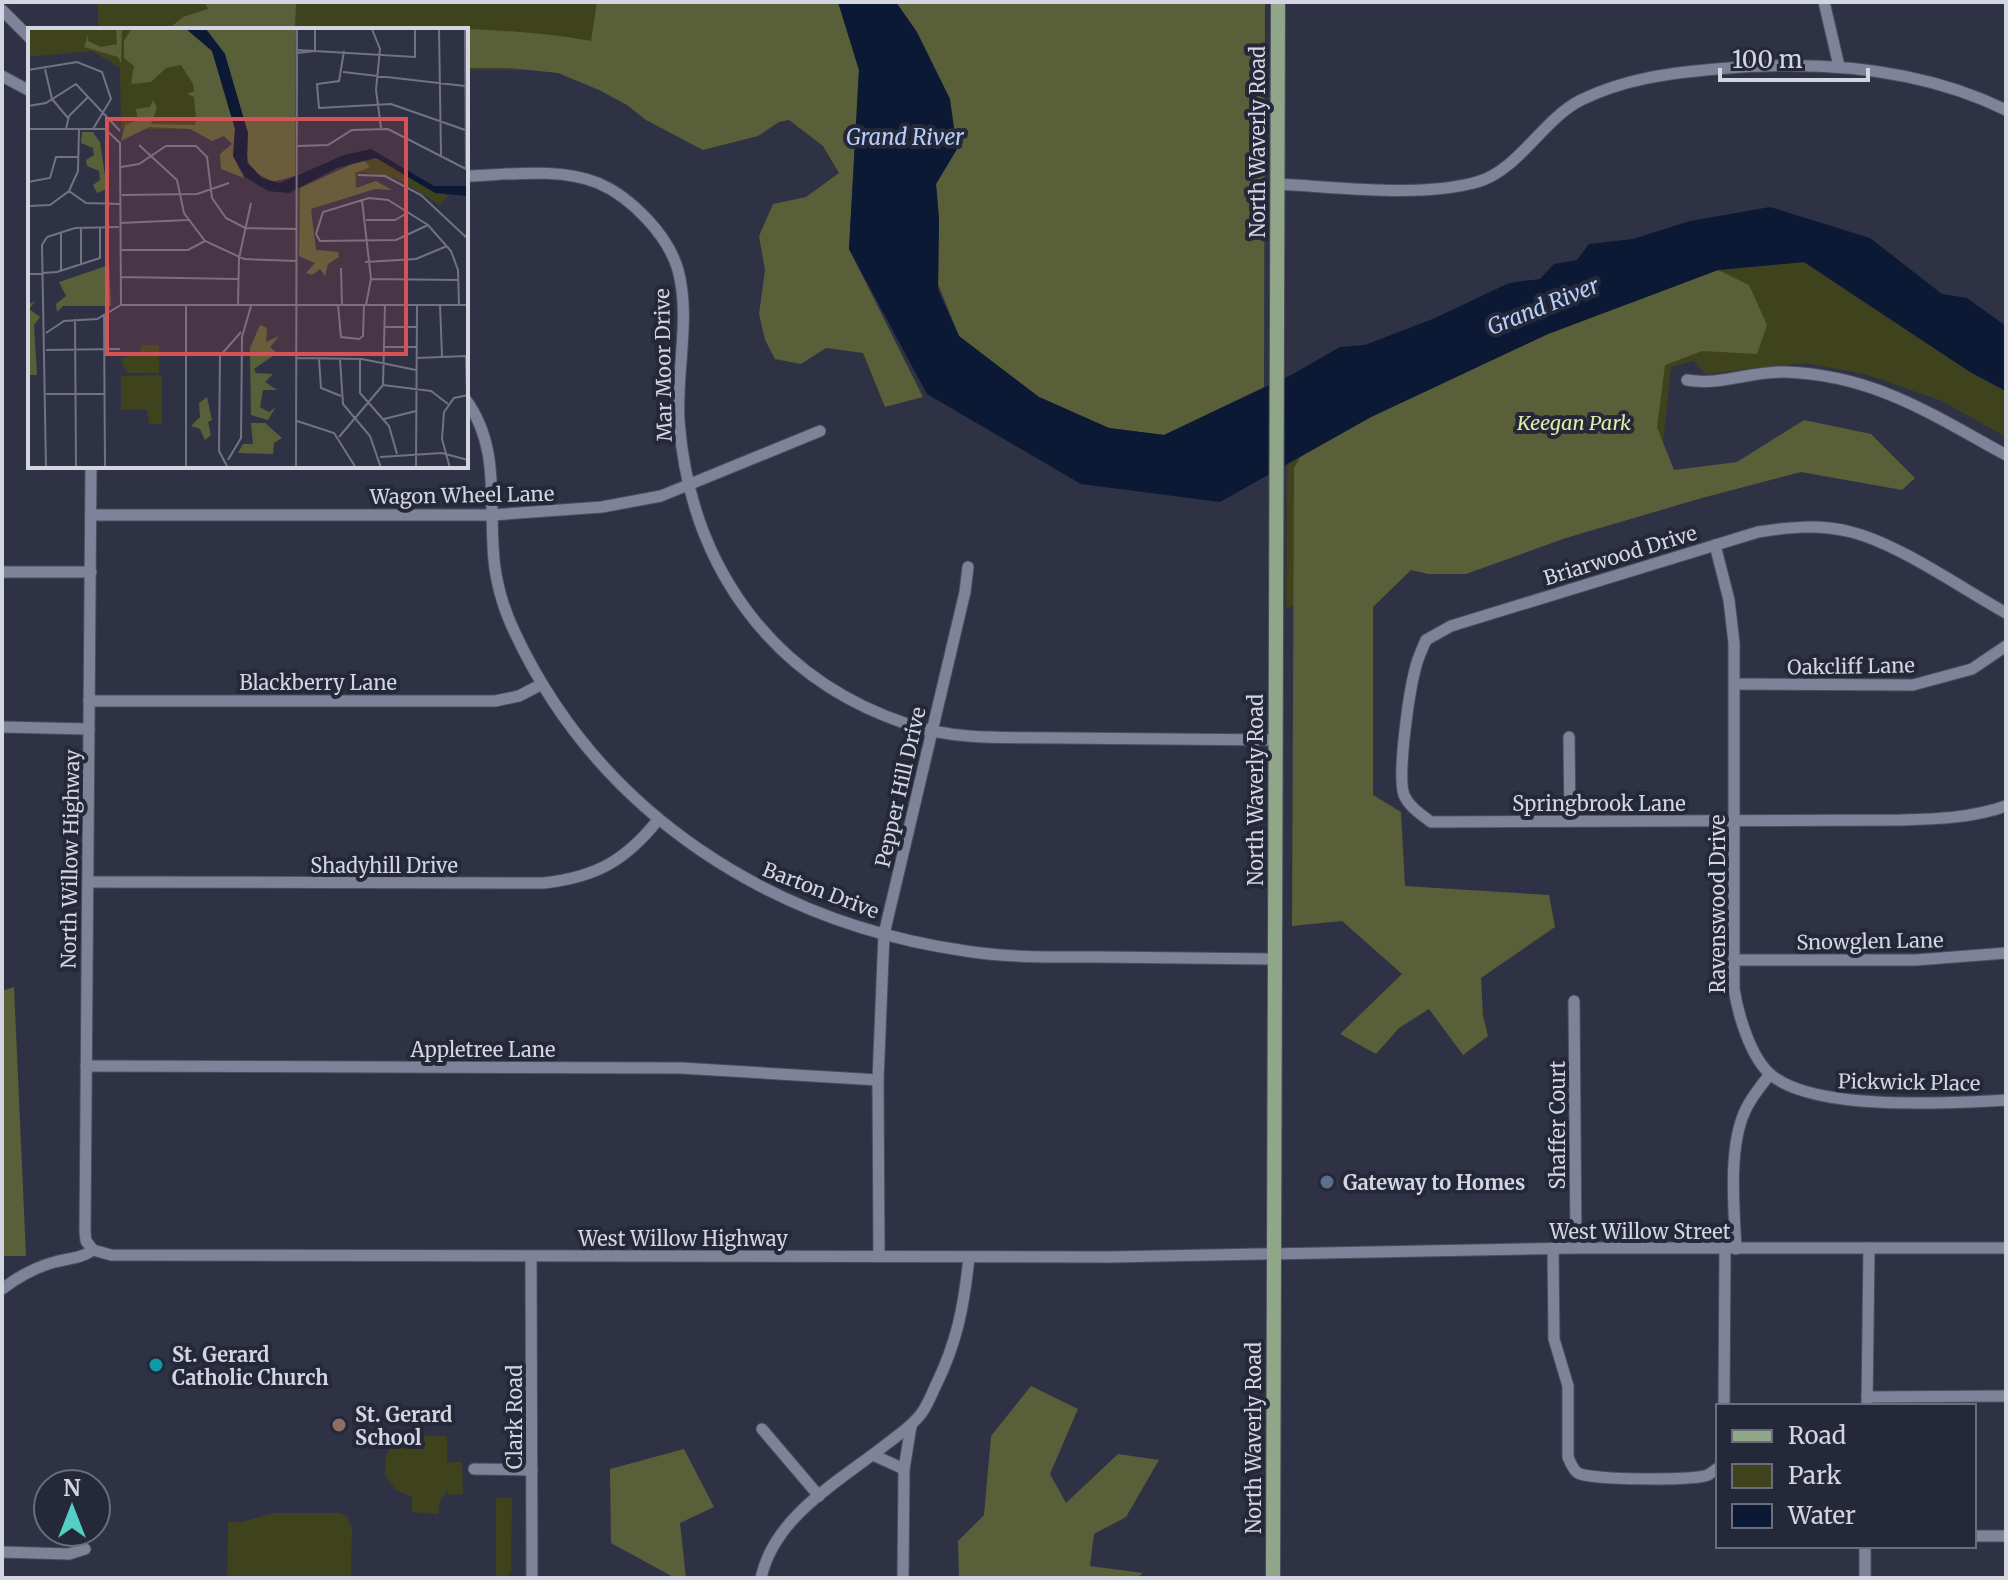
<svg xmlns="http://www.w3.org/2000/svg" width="2008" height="1580" viewBox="0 0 2008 1580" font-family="Merriweather,serif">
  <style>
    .green { fill: #3e431e }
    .forest { fill: #595f38 }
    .water { fill: #0b1935 }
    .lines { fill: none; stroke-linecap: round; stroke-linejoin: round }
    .minor-casing { stroke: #4c4e5d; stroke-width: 13 }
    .major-casing { stroke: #4c4e5d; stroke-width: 16 }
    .minor { stroke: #7f8399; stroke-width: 11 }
    .major { stroke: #8fa689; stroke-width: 14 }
    .service-dot { fill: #5c6f8a; stroke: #252839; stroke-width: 3 }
    .culture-dot { fill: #0f9aa8; stroke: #252839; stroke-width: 3 }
    .education-dot { fill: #8d6e63; stroke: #252839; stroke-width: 3 }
    .labels { text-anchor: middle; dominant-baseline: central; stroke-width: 8; stroke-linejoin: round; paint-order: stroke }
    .street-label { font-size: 20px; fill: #d3d5e1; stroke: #252839 }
    .park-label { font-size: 20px; font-style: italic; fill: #e1eca8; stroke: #252839 }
    .poi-label { font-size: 20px; font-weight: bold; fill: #d3d5e1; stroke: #252839; text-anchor: start }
    .water-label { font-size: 22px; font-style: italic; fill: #b6cffd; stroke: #252839 }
    .inset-road { fill: none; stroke: #717383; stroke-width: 2 }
    .view { fill: #d55356; fill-opacity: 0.15; stroke: #d55356; stroke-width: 4 }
    .inset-edge { fill: none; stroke: #d3d5e1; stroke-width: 4 }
  </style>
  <rect width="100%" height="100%" fill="#2f3244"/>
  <g class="green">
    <polygon points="98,2 838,2 859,70 466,70 466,30 98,30"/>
    <polygon points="1804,262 1970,372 2006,392 2006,437 1942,401 1865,374 1804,363 1706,374 1693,361 1671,367 1658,491 1286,608 1287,464 1371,417 1718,270"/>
    <polygon points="411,1436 447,1436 447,1462 462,1462 463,1494 448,1495 447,1488 446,1494 440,1501 438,1514 412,1512 412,1497 396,1490 385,1476 386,1457 392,1443"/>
    <polygon points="496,1498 512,1498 511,1572 506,1578 496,1578"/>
    <polygon points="274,1513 341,1513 349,1519 349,1524 352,1525 351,1578 227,1578 228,1522 241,1522"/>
  </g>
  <g class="forest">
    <polygon points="205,2 296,2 295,30 167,30 183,17 208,9"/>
    <path d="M597 2H838L859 70 849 249 923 397 885 407 863 353 826 348 801 364 775 359 765 340 759 314 765 270 759 236 773 204 806 197 839 173 823 146 789 120 779 122 758 136 703 150 646 120 627 105 599 90 558 73 509 68H466V30H339C368 27 396 28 425 28 480 29 537 31 591 41Z"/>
    <polygon points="896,2 1265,2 1264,387 1164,435 1109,428 1039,397 990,361 959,336 938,284 939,219 936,184 957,149"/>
    <polygon points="1718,270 1749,285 1767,325 1757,354 1702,351 1665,365 1657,427 1674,470 1737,462 1804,420 1871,434 1915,478 1902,490 1801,472 1702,498 1566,538 1466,574 1428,574 1411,570 1373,607 1373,795 1401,812 1405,886 1549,895 1555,927 1481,978 1483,1016 1488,1036 1463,1055 1429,1009 1399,1028 1376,1054 1340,1034 1402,974 1342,921 1292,926 1294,468 1300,457 1371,417 1548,334"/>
    <polygon points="14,987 26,1256 2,1256 2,991"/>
    <polygon points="1031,1386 1078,1409 1050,1474 1066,1503 1118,1454 1159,1460 1126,1517 1094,1534 1090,1566 1143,1573 1136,1578 959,1578 958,1541 984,1515 991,1436"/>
    <polygon points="684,1449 714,1507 680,1523 686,1578 675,1578 611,1543 610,1469"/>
  </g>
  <polygon class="water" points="838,2 896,2 917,32 950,99 957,149 936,184 939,219 938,290 959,336 1039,397 1109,428 1164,435 1293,374 1340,347 1365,345 1435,318 1509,283 1540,279 1554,264 1577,260 1589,244 1633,239 1690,221 1770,207 1870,238 1942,294 1967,298 2006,326 2006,391 1970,372 1804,262 1718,270 1548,334 1371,417 1220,502 1081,484 927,394 849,249 859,70"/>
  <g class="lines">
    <defs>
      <g id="minor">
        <polyline points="1824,2 1839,66"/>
        <polyline points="2,10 30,38"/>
        <polyline points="2,76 30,91"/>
        <path d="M466 176C507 175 559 167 598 183 631 197 668 235 678 270 691 318 676 371 679 421 690 563 769 678 907 724 956 741 1011 737 1063 738 1133 738 1203 739 1274 740"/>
        <path d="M1278 184C1337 187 1421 198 1477 182 1518 171 1543 119 1581 100 1624 79 1669 73 1716 69 1814 60 1916 66 2006 110"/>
        <path d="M1687 380C1720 386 1751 371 1785 372 1874 375 1931 414 2006 455"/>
        <path d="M466 400C498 444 490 494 493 546 494 576 502 606 515 633 600 814 771 923 966 951 1010 958 1055 957 1099 957 1158 958 1216 958 1275 959"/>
        <polyline points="91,466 85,1232 86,1241 93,1250"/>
        <polyline points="91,515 492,515 602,507 661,496 820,431"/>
        <path d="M1715 545 1729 600 1734 643V989C1738 1014 1750 1056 1770 1074 1813 1112 1949 1103 2006 1100"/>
        <polyline points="2,572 91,572"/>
        <path d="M2006 613C1961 588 1899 544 1851 532 1820 524 1789 527 1758 532L1451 626 1426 640C1422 650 1417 659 1415 670 1409 693 1397 775 1404 795 1409 807 1422 815 1431 822L1901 820C1936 819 1972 818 2006 806"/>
        <polyline points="1735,684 1913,685 1972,669 2006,646"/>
        <polyline points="89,701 495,701 519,696 542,684"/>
        <polyline points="2,727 89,729"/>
        <polyline points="1569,737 1570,821"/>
        <path d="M88 882 544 883C596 877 625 861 658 820"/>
        <polyline points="1734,960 1916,960 2006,953"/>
        <polyline points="1574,1001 1576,1248"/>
        <polyline points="86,1066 681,1068 878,1080"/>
        <path d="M1553 1248 1554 1339 1568 1386V1457C1570 1462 1573 1470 1578 1473 1590 1480 1694 1481 1708 1475 1711 1473 1715 1470 1718 1468"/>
        <path d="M1736 1249C1734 1208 1728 1148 1745 1111 1751 1097 1761 1086 1770 1074"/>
        <polyline points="93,1250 111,1255 1110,1257 1576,1248 2006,1248"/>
        <polyline points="879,1256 878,1080 884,934 965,592 968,567"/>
        <polyline points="531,1257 532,1578"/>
        <path d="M2 1289C18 1277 35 1267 55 1262 69 1258 80 1259 93 1250"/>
        <polyline points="1867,1397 2006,1396"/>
        <polyline points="1724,1406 1725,1249"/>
        <polyline points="1867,1406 1869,1248"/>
        <polyline points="762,1429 819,1496"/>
        <polyline points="873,1455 904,1469"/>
        <polyline points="474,1469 532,1470"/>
        <polyline points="1974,1536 2006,1536"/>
        <polyline points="2,1552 69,1554 85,1549"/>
        <path d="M761 1578C774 1517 838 1482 884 1446 897 1436 911 1427 921 1414 927 1406 931 1396 935 1387 957 1343 964 1306 969 1257"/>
        <polyline points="903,1578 904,1469 911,1426"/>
        <polyline points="1865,1578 1865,1546"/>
      </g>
      <polyline id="major" points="1273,1578 1278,2"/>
    </defs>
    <use href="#minor" class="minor-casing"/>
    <use href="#major" class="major-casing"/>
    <use href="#minor" class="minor"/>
    <use href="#major" class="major"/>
  </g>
  <circle class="service-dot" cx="1327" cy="1182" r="8"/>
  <circle class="culture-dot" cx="156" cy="1365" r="8"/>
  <circle class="education-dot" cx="339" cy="1425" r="8"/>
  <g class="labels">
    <g class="street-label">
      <text transform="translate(1257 142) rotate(-90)">North Waverly Road</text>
      <text transform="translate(663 365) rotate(-91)">Mar Moor Drive</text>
      <text transform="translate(462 495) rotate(-1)">Wagon Wheel Lane</text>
      <text transform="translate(1620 555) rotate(-17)">Briarwood Drive</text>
      <text transform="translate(1851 666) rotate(-1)">Oakcliff Lane</text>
      <text x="318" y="682">Blackberry Lane</text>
      <text transform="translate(900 787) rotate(-77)">Pepper Hill Drive</text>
      <text transform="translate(1255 790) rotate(-90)">North Waverly Road</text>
      <text x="1599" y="803">Springbrook Lane</text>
      <text transform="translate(70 859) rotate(-89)">North Willow Highway</text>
      <text x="384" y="865">Shadyhill Drive</text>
      <text transform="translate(821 890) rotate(21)">Barton Drive</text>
      <text transform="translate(1717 904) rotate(-90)">Ravenswood Drive</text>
      <text transform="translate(1870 941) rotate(-1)">Snowglen Lane</text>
      <text x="483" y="1049">Appletree Lane</text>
      <text transform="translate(1909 1082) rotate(1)">Pickwick Place</text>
      <text transform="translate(1557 1125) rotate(-90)">Shaffer Court</text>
      <text x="1640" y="1231">West Willow Street</text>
      <text x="683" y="1238">West Willow Highway</text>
      <text transform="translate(514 1417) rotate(-90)">Clark Road</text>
      <text transform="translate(1253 1438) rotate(-90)">North Waverly Road</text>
    </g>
    <g class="park-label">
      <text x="1574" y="422">Keegan Park</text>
    </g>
    <g class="poi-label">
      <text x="1343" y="1182">Gateway to Homes</text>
      <text x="172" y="1354">St. Gerard<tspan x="172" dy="23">Catholic Church</tspan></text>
      <text x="355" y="1414">St. Gerard<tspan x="355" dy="23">School</tspan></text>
    </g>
    <g class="water-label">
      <text x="905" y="137">Grand River</text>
      <text transform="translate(1543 306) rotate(-22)">Grand River</text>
    </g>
  </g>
  <g transform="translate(28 28)">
    <rect width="440" height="440" fill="#2f3244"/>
    <path d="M0 0H157L196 66 207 101H93L92 40 64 23 0 29ZM348 129 420 168 412 177 368 150 331 144 326 164 270 181 271 160ZM113 317H131V345H101L96 340 93 331 112 325ZM134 347V396H121L119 382H93V348Z" fill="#3e431e"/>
    <path d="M88 0H94L93 35 90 29 56 19 60 7V13L73 19 89 16ZM104 0H157L184 22 207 101 205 128 216 150 193 141 192 126 204 116 196 108 184 113 162 101 121 99 93 113 97 97 110 92 108 81 122 79 125 72 129 80 123 96 167 97 168 90 166 69 159 66 166 63 165 56 153 37 138 40 123 54 103 56 106 38 96 30V13ZM177 0H268L267 148 244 154 222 141 197 26ZM54 104H65L72 114 79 161 69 165 65 157 72 152 71 143 59 138 58 132 66 127 65 120 53 115ZM335 131 342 139 327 145 328 160 348 153 364 162 347 161 283 181 288 222 310 224 311 229 300 236 297 248 292 241 284 247 278 245 287 235 271 228 272 160ZM81 237 83 278H35L29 284 28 276 38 268 31 254ZM7 273 1 281 12 289 6 297 9 347H2L0 277ZM232 297 239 300 238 314 251 308 242 319 249 325 226 341 228 345 245 346 237 354 249 362H235L232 379 241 384 248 379 240 392 223 387 222 320ZM179 369 184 392 180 394 183 407 177 412 172 401 163 398 172 389 171 375ZM223 395H237L254 410 246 415 245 426 210 425 215 416H225Z" fill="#595f38"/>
    <path d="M157 0H177L197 26 220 105 219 134 234 150 252 155 316 127 343 121 406 158H440V168L407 165 348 130 309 140 261 165 240 163 217 149 205 128 207 101 184 23Z" fill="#0b1935"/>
    <path class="inset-road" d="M287 0V23L387 29V0M302 0 411 1M411 0 413 128M437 0 438 142M344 1 352 21 348 62 353 100M269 22 287 23 269 25M316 23 311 53 289 56 291 80 363 76 440 103M17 41 24 71 40 90M0 42 49 34 74 44 83 71 65 101M315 44 437 58M0 78 18 75 48 56 92 103M0 101H77L92 115 93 277M38 101 41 88 60 69M111 117 149 152 156 185 177 213 216 231 269 233M270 118 300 117 324 102 360 101 440 142M93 139 111 136 138 118H168L179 129 184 170 198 190 217 200 269 201M330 147 357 148 393 167 440 211M0 154 22 150 28 129H50M41 163 58 175 92 176M94 167 169 166 201 155M334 172 343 251 338 277M0 178 22 177 41 163 50 143 51 101M338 192H367L381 184M92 195 160 192M400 197 368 212 292 213 288 206 295 184 341 170 360 172 400 197 423 223 430 242 431 277M33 205V243M19 209 47 200 91 199M92 222H160L177 213M337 234 388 231 419 218M53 236V200M313 240 314 276M0 246 29 244 72 230V199M92 249 210 251M343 251 431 252M310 277 313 309 331 311 335 308 336 277M412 277 414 328M210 278 211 230 223 175M76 286 77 440M47 291 48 440M357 299H388M18 305 36 293 69 291 93 277H440M357 319H388M18 322 92 321M269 330 334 331 388 342M388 330 438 328 439 367M291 331 293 360 313 368M312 331 315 376 342 408 353 440M332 331V365L361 398 369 426M355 357 403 363 420 376M18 366H77M356 391 388 383M269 393 306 405 328 440M311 409 355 357 357 276M352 429 414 425 440 432M200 432 213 410 214 309 223 278M18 440 14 217 19 209M158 440V278M200 440 191 423 192 328 213 304M268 440 269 0M388 440 389 277M422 440 414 411 416 384 426 370 440 367"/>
    <path class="view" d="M79 91H378V326H79Z"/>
    <rect width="440" height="440" class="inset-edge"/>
  </g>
  <rect width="2008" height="1580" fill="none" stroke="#d3d5e1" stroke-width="8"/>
  <rect x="1716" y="1404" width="260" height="144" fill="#252839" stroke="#6b6d7c" stroke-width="2"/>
  <rect x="1732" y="1430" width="40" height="12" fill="#8fa689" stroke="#6b6d7c" stroke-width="2"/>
  <text x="1788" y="1444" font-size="24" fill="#d3d5e1">Road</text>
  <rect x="1732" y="1464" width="40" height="24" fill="#3e431e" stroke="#6b6d7c" stroke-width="2"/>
  <text x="1788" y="1484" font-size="24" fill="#d3d5e1">Park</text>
  <rect x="1732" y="1504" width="40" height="24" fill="#0b1935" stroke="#6b6d7c" stroke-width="2"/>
  <text x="1788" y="1524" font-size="24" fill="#d3d5e1">Water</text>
  <g transform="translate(72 1508)"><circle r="38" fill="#252839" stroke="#6b6d7c" stroke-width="2"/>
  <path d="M0-6L14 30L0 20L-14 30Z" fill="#55cec5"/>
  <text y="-12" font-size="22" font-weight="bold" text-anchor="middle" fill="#d3d5e1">N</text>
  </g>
  <path d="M1720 68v12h148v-12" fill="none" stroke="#d3d5e1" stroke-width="4"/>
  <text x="1732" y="68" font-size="24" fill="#d3d5e1" stroke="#252839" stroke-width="6" paint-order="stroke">100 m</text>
</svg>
